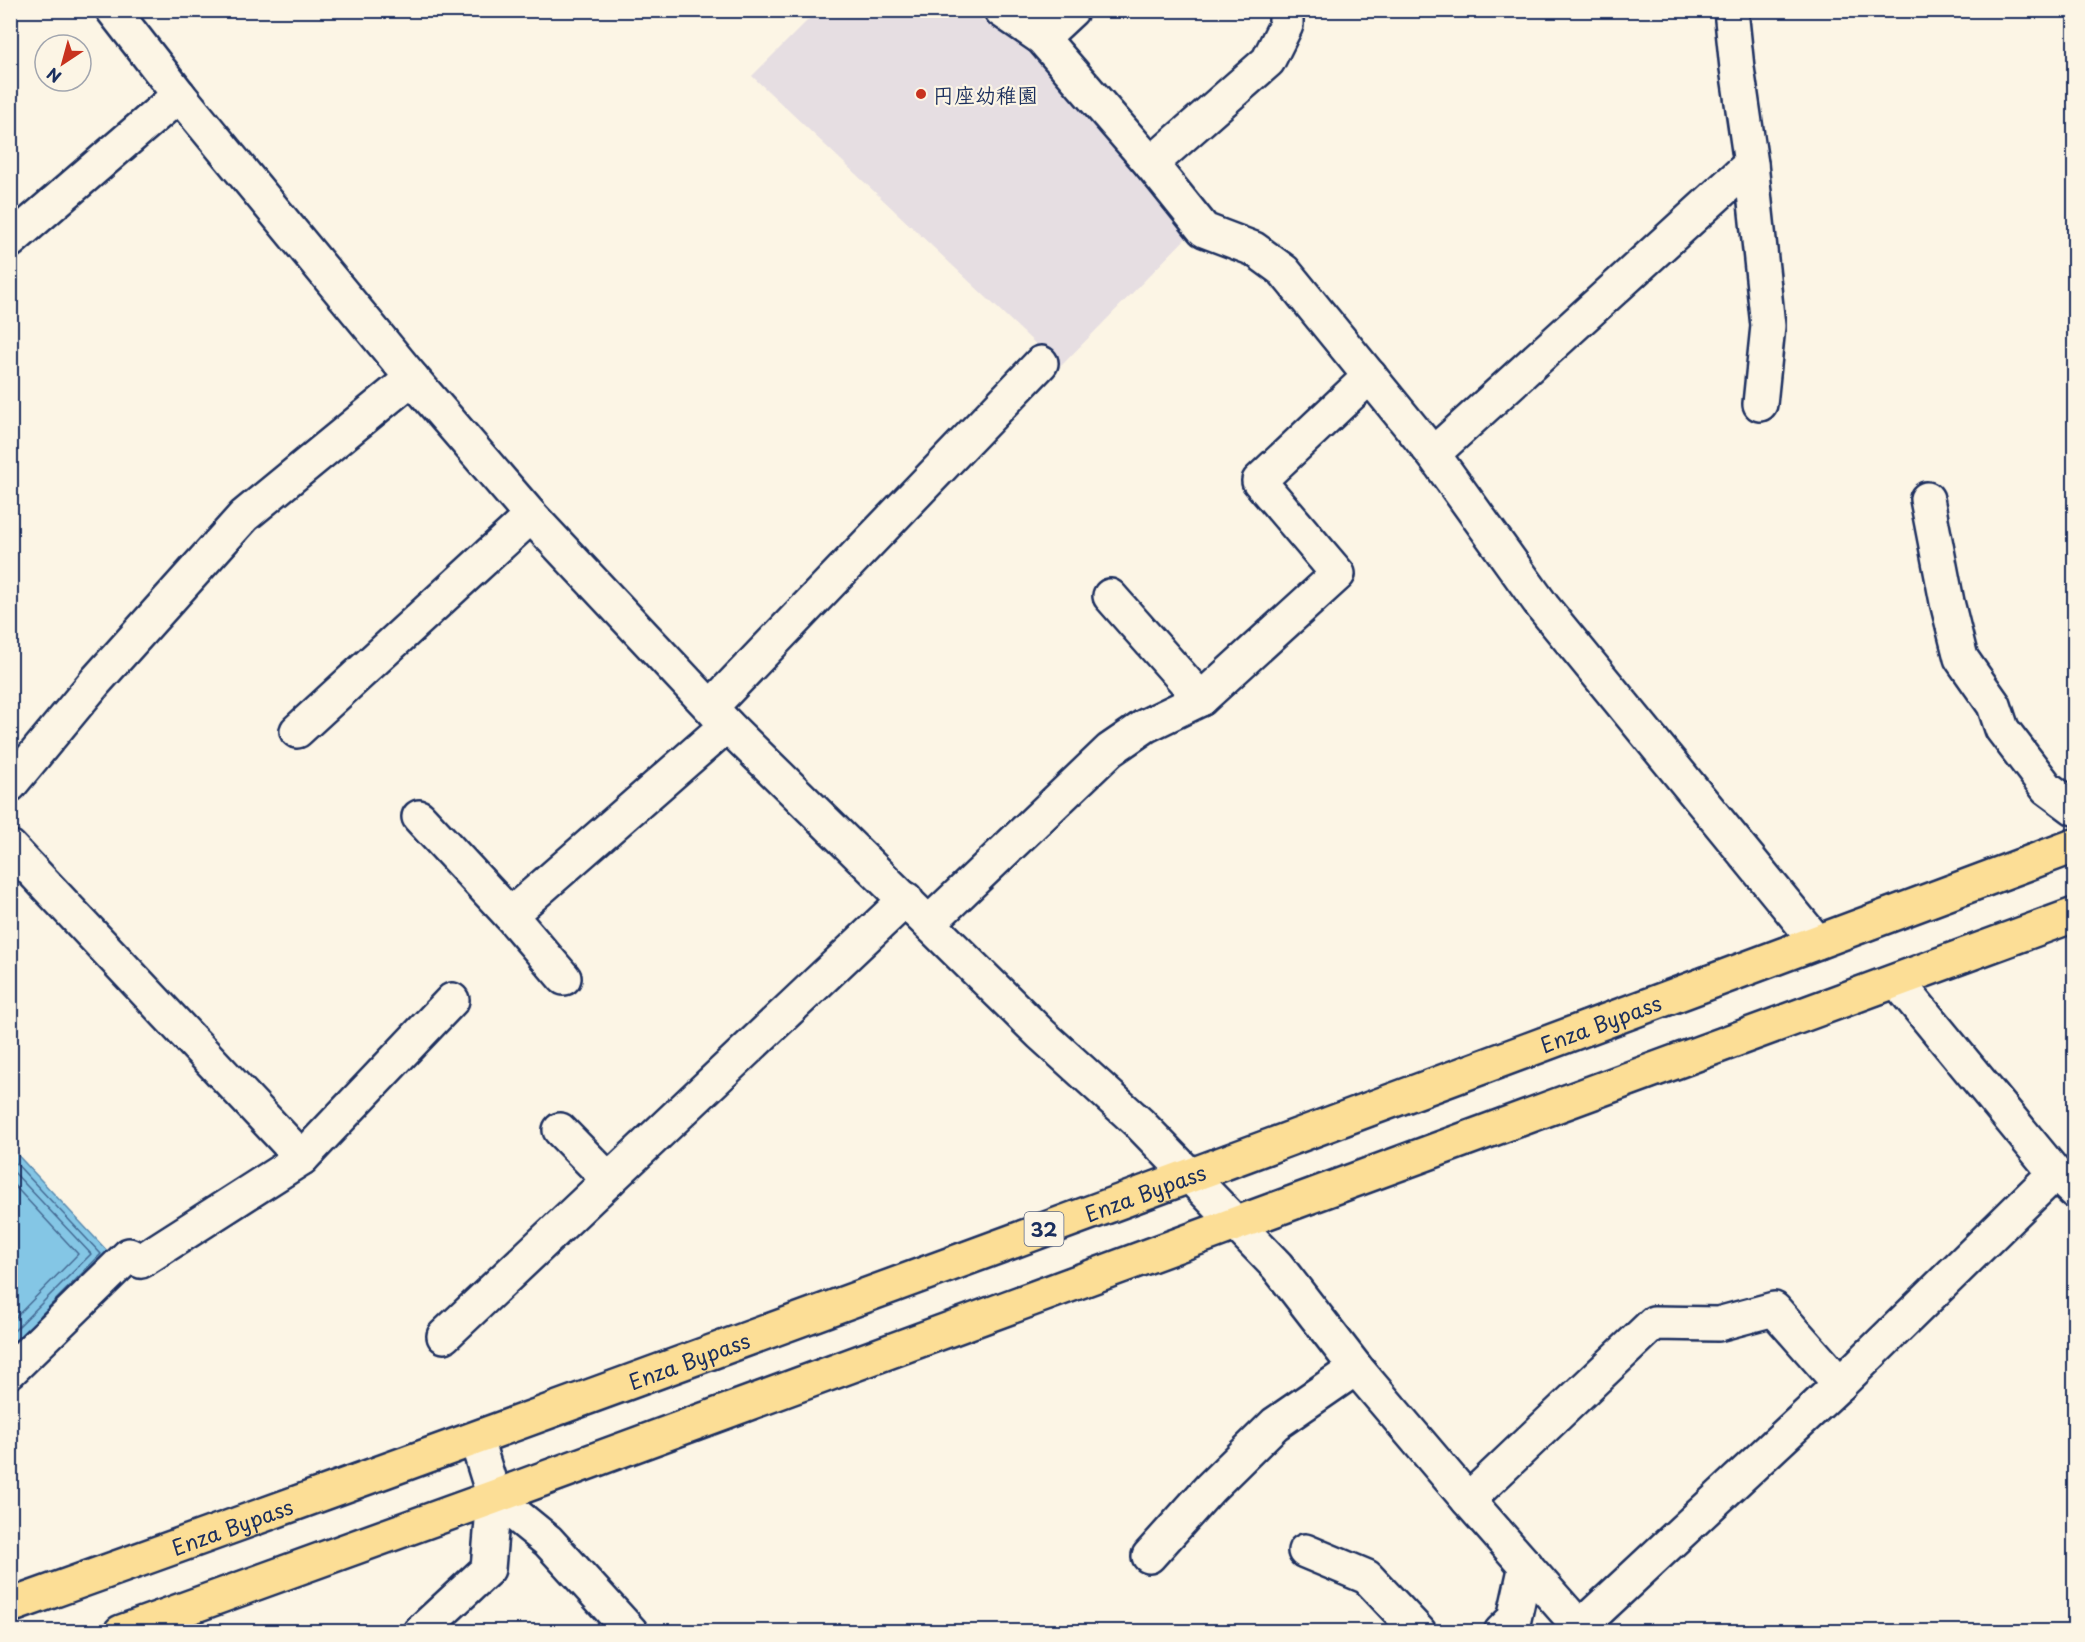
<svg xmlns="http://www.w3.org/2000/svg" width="2085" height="1642" viewBox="0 0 2085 1642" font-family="'Playpen Sans','Klee One',sans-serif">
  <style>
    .built { fill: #e6dee2 }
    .water { fill: #84c6e5; stroke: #5a8aaf; stroke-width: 1.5 }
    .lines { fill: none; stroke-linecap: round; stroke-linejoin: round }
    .shore { stroke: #456b94; stroke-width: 1.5 }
    .minor-casing { stroke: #1b2f5e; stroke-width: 38 }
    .trunk-casing { stroke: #1b2f5e; stroke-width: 38 }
    .minor { stroke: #fcf5e5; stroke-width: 33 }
    .trunk { stroke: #fcde96; stroke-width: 33 }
    .poi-dot { fill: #c8321e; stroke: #fcf5e5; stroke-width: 2 }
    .labels { text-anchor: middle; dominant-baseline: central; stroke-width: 4.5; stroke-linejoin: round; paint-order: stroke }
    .shield { fill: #fcf5e5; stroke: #5e6a86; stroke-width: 1.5 }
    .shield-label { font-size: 20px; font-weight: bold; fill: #1b2f5e }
    .poi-label { font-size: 21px; font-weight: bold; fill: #1b2f5e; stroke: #fcf5e5; text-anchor: start }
    .street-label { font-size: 21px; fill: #1b2f5e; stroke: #fcf5e5 }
  </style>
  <rect width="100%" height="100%" fill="#fcf5e5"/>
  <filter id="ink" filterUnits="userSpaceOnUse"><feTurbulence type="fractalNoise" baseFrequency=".0167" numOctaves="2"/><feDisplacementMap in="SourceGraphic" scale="12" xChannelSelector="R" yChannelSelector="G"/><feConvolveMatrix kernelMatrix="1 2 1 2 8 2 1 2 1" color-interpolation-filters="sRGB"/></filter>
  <g filter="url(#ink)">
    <polygon class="built" points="817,11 970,11 973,15 1037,47 1190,234 1060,367 752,76"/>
    <polygon class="water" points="11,1148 111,1255 11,1354"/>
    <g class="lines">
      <g class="shore">
        <polyline points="10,1157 101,1254 41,1315"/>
        <polyline points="10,1168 91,1254 10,1335"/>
        <polyline points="10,1181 78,1254 10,1323"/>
      </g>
      <defs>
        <g id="minor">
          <polyline points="113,10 179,95 412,378 531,516 727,725 1041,1034 1139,1123 1277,1266 1356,1368 1468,1500 1584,1632"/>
          <polyline points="1001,10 1042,38 1151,164 1204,230 1254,249 1284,271 1433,454 1543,607 1817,942"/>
          <polyline points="1731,10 1737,68 1751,164 1768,326 1760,404"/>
          <polyline points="1042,38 1072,10"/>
          <polyline points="1151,164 1268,61 1286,25 1286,10"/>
          <polyline points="10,241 179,95"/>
          <polyline points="1433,454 1751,164"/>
          <polyline points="1927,499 1947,602 1961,658 1994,705 2002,729 2047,788 2074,808"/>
          <polyline points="1110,596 1201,699"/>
          <polyline points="711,707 1041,363"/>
          <polyline points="297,731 531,516"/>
          <polyline points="10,785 96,681 244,516 412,378"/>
          <polyline points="419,817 510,915 564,978"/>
          <polyline points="10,847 302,1158"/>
          <polyline points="510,915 727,725"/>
          <polyline points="929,923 1110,750 1145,726 1201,699 1338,574 1259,481 1370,376"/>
          <polyline points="1897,981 2055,1173 2074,1191"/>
          <polyline points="560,1130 609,1180"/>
          <polyline points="444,1336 906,899"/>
          <polyline points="10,1371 129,1255 141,1261 302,1158 452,1000"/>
          <polyline points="476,1439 494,1497 548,1541 631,1632"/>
          <polyline points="1468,1500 1654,1323 1718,1324 1774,1309 1840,1384"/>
          <polyline points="1305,1551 1367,1577 1419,1632"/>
          <polyline points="1149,1556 1210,1488 1275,1424 1356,1368"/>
          <polyline points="1580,1627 1840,1384 2055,1173"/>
          <polyline points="420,1632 488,1569 494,1497"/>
          <polyline points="1501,1632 1514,1619 1526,1565"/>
        </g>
        <g id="trunk">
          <path id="s1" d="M10 1606C701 1359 1388 1103 2074 846"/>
          <polyline points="121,1632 494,1497 2074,915"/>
        </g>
      </defs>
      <use href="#minor" class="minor-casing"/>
      <use href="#trunk" class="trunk-casing"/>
      <use href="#minor" class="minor"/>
      <use href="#trunk" class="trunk"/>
    </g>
  </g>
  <circle class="poi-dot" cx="921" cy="94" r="6"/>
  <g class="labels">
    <rect class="shield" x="1024.5" y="1212" width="39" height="34" rx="4.5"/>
    <g class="shield-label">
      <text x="1044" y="1229">32</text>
    </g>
    <g class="poi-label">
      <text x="933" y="94">円座幼稚園</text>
    </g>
    <g class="street-label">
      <text stroke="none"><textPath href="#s1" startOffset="1694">Enza Bypass</textPath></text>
      <text stroke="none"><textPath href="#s1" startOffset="1208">Enza Bypass</textPath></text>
      <text stroke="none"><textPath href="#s1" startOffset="722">Enza Bypass</textPath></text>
      <text stroke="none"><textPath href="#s1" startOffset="236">Enza Bypass</textPath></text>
    </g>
  </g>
  <rect width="2085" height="1642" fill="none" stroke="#fcf5e5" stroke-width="36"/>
  <rect x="18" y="18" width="2049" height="1606" fill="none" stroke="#1b2f5e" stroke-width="2" filter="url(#ink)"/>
  <g transform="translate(63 63) rotate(216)"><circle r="28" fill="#fcf5e5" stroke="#a2a6af" stroke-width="1.5"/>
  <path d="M0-4.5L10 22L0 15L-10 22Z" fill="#c8321e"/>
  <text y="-9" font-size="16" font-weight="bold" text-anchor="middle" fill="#1b2f5e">N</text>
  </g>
</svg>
